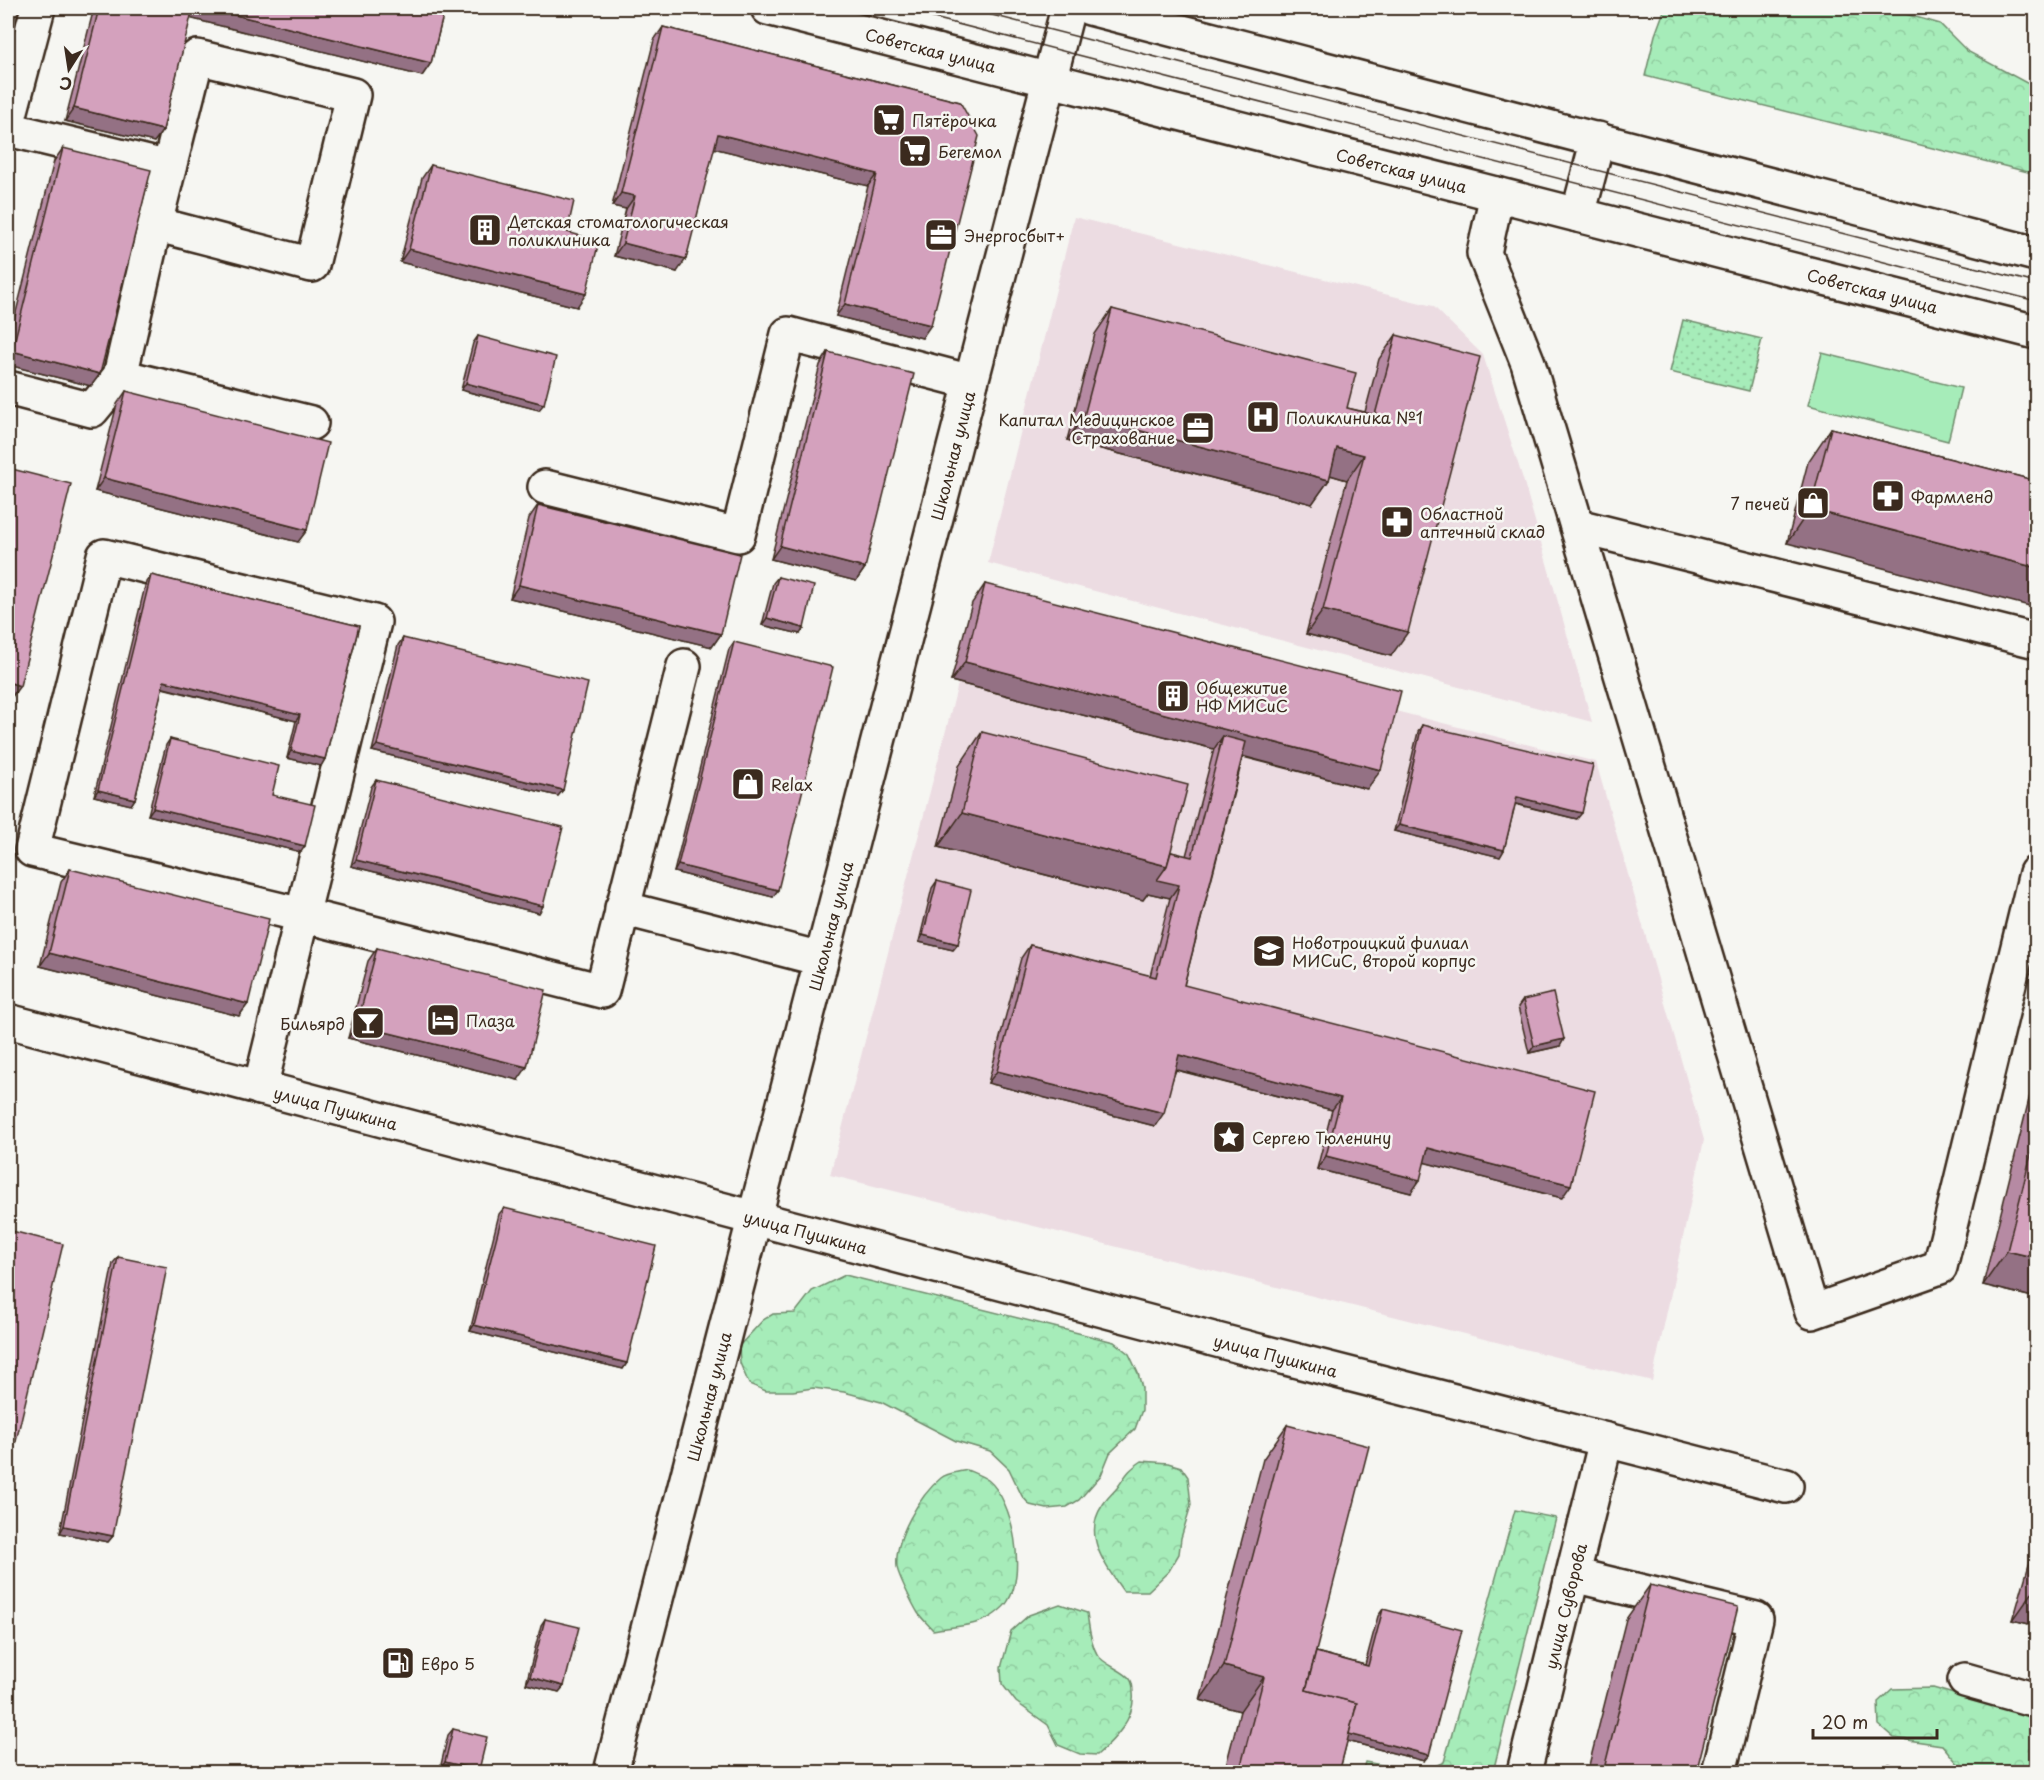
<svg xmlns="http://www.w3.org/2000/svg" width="2044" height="1780" viewBox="0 0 2044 1780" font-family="'Playpen Sans',sans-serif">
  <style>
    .built { fill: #ecdce2 }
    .grass { fill: #a6ecb9; stroke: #708b6c; stroke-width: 1.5 }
    .forest { fill: url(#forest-crowns); stroke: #708b6c; stroke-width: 1.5 }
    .park { fill: url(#park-dots); stroke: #708b6c; stroke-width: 1.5 }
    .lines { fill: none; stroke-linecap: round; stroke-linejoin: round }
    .minor-casing { stroke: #3b2a1e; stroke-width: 38 }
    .major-casing { stroke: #3b2a1e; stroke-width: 38 }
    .minor { stroke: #f6f6f2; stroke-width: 33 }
    .major { stroke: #f6f6f2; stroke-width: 33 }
    .tram { stroke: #3b2a1e; stroke-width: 1.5 }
    .wall { fill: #b68aa3; stroke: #3b2a1e; stroke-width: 1.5 }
    .shaded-wall { fill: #947184; stroke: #3b2a1e; stroke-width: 1.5 }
    .building { fill: #d4a1bd; stroke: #3b2a1e; stroke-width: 1.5 }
    .labels { text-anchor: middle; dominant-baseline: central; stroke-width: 5; stroke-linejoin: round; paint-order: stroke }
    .street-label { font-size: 16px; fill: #3b2a1e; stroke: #f6f6f2 }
    .poi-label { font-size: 16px; fill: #3b2a1e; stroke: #f6f6f2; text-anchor: start }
  </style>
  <defs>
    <pattern id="forest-crowns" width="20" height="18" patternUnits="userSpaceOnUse" patternTransform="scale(1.5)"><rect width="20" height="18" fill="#a6ecb9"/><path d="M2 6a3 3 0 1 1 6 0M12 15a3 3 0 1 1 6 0" fill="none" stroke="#90cb9f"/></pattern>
    <pattern id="park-dots" width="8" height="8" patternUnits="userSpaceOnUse" patternTransform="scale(1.5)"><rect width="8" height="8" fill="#a6ecb9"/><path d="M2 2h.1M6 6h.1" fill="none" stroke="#90cb9f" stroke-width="1.8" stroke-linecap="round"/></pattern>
  </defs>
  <rect width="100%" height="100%" fill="#f6f6f2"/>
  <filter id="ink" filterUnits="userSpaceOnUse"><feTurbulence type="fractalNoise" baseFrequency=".0167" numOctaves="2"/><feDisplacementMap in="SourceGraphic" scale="12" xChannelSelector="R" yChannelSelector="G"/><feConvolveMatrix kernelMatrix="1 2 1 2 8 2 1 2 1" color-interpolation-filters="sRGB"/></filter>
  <g filter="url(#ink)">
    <g class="built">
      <polygon points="1074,217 1433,306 1483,355 1523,479 1592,722 988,563"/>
      <polygon points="972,603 1596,762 1704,1140 1652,1381 830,1175 958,684 951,681"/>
    </g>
    <polygon class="grass" points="1822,353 1961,388 1948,441 1808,405"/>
    <g class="forest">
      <polygon points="1665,8 1885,8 1940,24 1967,51 2036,88 2036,174 1645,76 1655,35"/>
      <polygon points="845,1275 1114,1342 1129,1354 1138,1373 1142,1388 1142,1410 1135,1429 1110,1453 1101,1475 1079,1500 1067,1507 1047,1509 1030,1505 1022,1496 1009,1469 990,1451 956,1441 881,1402 844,1392 813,1388 793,1391 766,1391 749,1384 740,1363 739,1346 763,1320 773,1314 795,1313 812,1291"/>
      <path d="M1142 1461 1168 1463 1181 1467 1188 1477 1191 1505 1181 1538 1179 1554 1169 1571 1148 1591H1123C1106 1567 1082 1535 1102 1506 1106 1499 1112 1494 1117 1488 1127 1474 1127 1471 1142 1461Z"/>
      <path d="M967 1470C974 1473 982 1476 988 1480 1014 1501 1026 1574 1008 1601 1006 1605 999 1611 995 1614 978 1627 954 1626 933 1630 928 1624 922 1619 918 1613 913 1605 898 1575 897 1567 894 1539 920 1495 941 1478 947 1473 960 1472 967 1470Z"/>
      <polygon points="1515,1510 1556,1518 1493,1772 1422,1772 1444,1762"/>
      <path d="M1060 1604 1087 1613C1089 1626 1090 1642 1097 1654 1103 1665 1122 1669 1130 1679 1133 1683 1133 1688 1133 1693 1136 1718 1114 1740 1097 1755L1080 1754 1058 1745 1048 1725 1016 1702 1002 1684 1001 1668 1011 1631 1029 1615Z"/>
      <polygon points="1933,1688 2036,1718 2036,1772 1965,1772 1942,1745 1894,1738 1879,1725 1878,1702 1892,1689"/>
      <polygon points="1365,1762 1421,1772 1362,1772"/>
    </g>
    <polygon class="park" points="1683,320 1762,339 1749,391 1670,372"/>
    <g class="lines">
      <defs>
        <g id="minor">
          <polyline points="8,122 38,8"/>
          <polyline points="8,129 169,168 197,57 353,95 312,265 155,224 120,376 311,423"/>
          <polyline points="1497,194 1484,253 1528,363 1812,1312 1940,1267 2036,873"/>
          <polyline points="1578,215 1598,139"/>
          <polyline points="155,224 169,168"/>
          <polyline points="8,388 92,410 120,376"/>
          <polyline points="545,487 738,535 788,334 971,382"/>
          <polyline points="1577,526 2036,641"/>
          <polyline points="622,908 821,959"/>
          <path id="s1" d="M8 1021 1251 1349 1786 1486"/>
          <polyline points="260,1088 374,622 104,556 32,850 302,915 602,991 684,666"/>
          <polyline points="1573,1575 1756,1619 1719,1772"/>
          <polyline points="1965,1680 2036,1700"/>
          <path id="s2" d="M611 1772 1068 8"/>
          <path id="s3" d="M1524 1772 1606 1440"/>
        </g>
        <g id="major">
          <path id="s4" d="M768 8 2036 332"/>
          <polyline points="1090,8 2036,254"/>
        </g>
      </defs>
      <use href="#minor" class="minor-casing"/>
      <use href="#major" class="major-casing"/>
      <use href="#minor" class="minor"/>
      <use href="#major" class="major"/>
      <g class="tram">
        <polyline points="895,8 2036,301"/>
        <polyline points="965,8 2036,283"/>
      </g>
    </g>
    <g class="wall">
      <polygon points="94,8 445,8 431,63 422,76 190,18 163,130 154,142 65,121"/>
      <polygon points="663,27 960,102 922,338 836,316 868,186 714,148 677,272 614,256 626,209 612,206 654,40"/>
      <polygon points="63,148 100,374 91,386 8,365 8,344 54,161"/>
      <polygon points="431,165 567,232 577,307 400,262 422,178"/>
      <polygon points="1112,309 1347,408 1365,412 1379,359 1396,335 1391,656 1306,634 1347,480 1330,475 1329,480 1312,504 1067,440 1095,334"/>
      <polygon points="478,336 539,410 461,390 473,343"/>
      <polygon points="828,352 865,568 856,581 771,559 820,365"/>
      <polygon points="126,391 307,530 298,542 95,491 117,404"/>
      <polygon points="1831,428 2037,481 1787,543 1808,462"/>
      <polygon points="538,505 721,634 712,647 510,598 529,518"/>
      <polygon points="151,575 359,626 325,759 321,766 287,758 296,721 162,688 135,799 131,805 94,796 146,582"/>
      <polygon points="778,577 800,634 762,625 773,583"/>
      <polygon points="985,584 1367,789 1243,757 1184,985 1562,1198 1424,1162 1411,1193 1317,1169 1332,1110 1176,1070 1155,1126 988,1083 1021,958 1030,945 1150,976 1170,898 1148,893 1143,900 938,847 959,766 982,732 1171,852 1186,856 1214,749 951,681 972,603"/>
      <polygon points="403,638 563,790 558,796 372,751 398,645"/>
      <polygon points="734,642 773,897 674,872 729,649"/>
      <polygon points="1422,725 1577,819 1515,804 1504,850 1500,857 1394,831 1418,732"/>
      <polygon points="170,739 272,795 301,852 148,815 166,745"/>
      <polygon points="376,780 543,906 539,913 351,866 371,787"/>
      <polygon points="70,869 248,1004 239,1016 40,966 61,882"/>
      <polygon points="937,881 958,944 953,950 919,942 932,888"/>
      <polygon points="377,948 518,1080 348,1038 368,961"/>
      <polygon points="1523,1000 1564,1039 1560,1046 1529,1053 1518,1007"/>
      <polygon points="2037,1067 2037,1298 1983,1285"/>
      <polygon points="504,1208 627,1363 623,1369 470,1331 499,1214"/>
      <polygon points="118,1257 113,1536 108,1542 60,1533 113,1263"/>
      <polygon points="1287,1425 1316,1652 1365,1665 1378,1616 1383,1609 1424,1761 1347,1741 1339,1773 1224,1773 1240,1711 1200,1700 1263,1459"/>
      <polygon points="2037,1537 2037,1626 2013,1620"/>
      <polygon points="1650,1585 1696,1773 1587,1773 1626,1619"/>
      <polygon points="545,1619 564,1686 559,1692 526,1684 541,1625"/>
      <polygon points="453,1729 477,1773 456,1773 440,1769 448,1735"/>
      <polygon points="1888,1764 1920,1773 1883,1773"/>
    </g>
    <g class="shaded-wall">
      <polygon points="192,8 207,8 431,63 422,76 185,17"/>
      <polygon points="74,108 163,130 154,142 65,121"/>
      <polygon points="718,134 877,174 868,186 709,147"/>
      <polygon points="621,193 635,196 626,209 612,206"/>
      <polygon points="623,243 686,259 677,272 614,256"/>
      <polygon points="409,249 586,294 577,307 400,262"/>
      <polygon points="845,304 931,325 922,338 836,316"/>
      <polygon points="12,351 100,374 91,386 8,365 8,357"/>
      <polygon points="466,383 544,404 539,410 461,390"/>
      <polygon points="1084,416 1329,480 1312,504 1067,440"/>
      <polygon points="1337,448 1364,455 1347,480 1320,472"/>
      <polygon points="104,478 307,530 298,542 95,491"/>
      <polygon points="1810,509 2037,568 2037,608 1787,543"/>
      <polygon points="780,546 865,568 856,581 771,559"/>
      <polygon points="519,585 721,634 712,647 510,598"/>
      <polygon points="1323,610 1408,632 1391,656 1306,634"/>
      <polygon points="767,618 804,628 800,634 762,625"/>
      <polygon points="965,662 1381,770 1367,789 1219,750 1223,736 1214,749 951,681"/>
      <polygon points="164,681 300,715 296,721 160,687"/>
      <polygon points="8,682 20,686 11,698 8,697"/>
      <polygon points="377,745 563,790 558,796 372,751"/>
      <polygon points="291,751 325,759 321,766 287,758"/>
      <polygon points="98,790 135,799 131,805 94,796"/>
      <polygon points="1517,797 1582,813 1577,819 1513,803"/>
      <polygon points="153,808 305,846 301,852 148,815"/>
      <polygon points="962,813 1167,866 1179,885 1170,898 1148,893 1143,900 938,847"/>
      <polygon points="1399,825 1504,850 1500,857 1394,831"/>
      <polygon points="356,860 543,906 539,913 351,866"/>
      <polygon points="678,865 778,890 773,897 674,872"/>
      <polygon points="923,935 958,944 953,950 919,942"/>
      <polygon points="49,953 248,1004 239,1016 40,966"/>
      <polygon points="357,1025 527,1067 518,1080 348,1038"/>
      <polygon points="1564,1039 1560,1046 1529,1053 1534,1046"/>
      <polygon points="1179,1055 1341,1098 1332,1110 1170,1068"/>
      <polygon points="997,1071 1164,1113 1155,1126 988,1083"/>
      <polygon points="1428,1148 1571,1185 1562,1198 1419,1161"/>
      <polygon points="1326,1156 1420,1180 1411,1193 1317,1169"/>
      <polygon points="2007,1251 2037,1258 2037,1298 1983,1285"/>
      <polygon points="474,1325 627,1363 623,1369 470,1331"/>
      <polygon points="64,1526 113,1536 108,1542 60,1533"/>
      <polygon points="2037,1586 2037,1626 2013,1620"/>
      <polygon points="1224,1666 1264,1677 1240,1711 1200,1700"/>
      <polygon points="530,1677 564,1686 559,1692 526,1684"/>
      <polygon points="1286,1717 1429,1755 1424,1761 1282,1724"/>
      <polygon points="445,1762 479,1770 477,1773 456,1773 440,1769"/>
    </g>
    <g class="building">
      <polygon points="99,8 193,8 163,130 74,108"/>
      <polygon points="207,8 445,8 431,63"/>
      <polygon points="663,27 960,102 979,136 931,325 845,304 877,174 718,134 686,259 623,243 635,196 621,193"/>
      <polygon points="63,148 151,170 100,374 12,351"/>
      <polygon points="431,165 574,201 567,232 599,241 586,294 409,249"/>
      <polygon points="1112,309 1356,373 1347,408 1375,415 1396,335 1480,357 1408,632 1323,610 1364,455 1337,448 1329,480 1084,416"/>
      <polygon points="478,336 556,357 544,404 466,383"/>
      <polygon points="828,352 914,374 865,568 780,546"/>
      <polygon points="126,391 328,443 307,530 104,478"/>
      <polygon points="1831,428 2037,481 2037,568 1810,509"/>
      <polygon points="8,468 71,484 20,686 8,682"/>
      <polygon points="538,505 740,554 721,634 519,585"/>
      <polygon points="151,575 359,626 325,759 291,751 300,715 164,681 135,799 98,790"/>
      <polygon points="778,577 814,586 804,628 767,618"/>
      <polygon points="985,584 1401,691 1381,770 965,662"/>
      <polygon points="403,638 588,683 563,790 377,745"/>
      <polygon points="734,642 833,667 778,890 678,865"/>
      <polygon points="1422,725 1593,765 1582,813 1517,797 1504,850 1399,825"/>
      <polygon points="982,732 1188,785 1167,866 962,813"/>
      <polygon points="1223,736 1246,742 1184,985 1595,1091 1571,1185 1428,1148 1420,1180 1326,1156 1341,1098 1179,1055 1164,1113 997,1071 1030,945 1156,977 1179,885 1157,880 1167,866 1171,852 1192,857"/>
      <polygon points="170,739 279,766 272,795 315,805 305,846 153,808"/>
      <polygon points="376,780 563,827 543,906 356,860"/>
      <polygon points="70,869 269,919 248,1004 49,953"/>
      <polygon points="937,881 971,890 958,944 923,935"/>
      <polygon points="377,948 546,990 527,1067 357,1025"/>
      <polygon points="1553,993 1564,1039 1534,1046 1523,1000"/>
      <polygon points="2037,1130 2037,1258 2007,1251"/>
      <polygon points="504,1208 656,1246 627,1363 474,1325"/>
      <polygon points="8,1230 63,1244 8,1475"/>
      <polygon points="118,1257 167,1267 113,1536 64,1526"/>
      <polygon points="1287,1425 1369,1446 1306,1690 1357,1703 1339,1773 1239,1773 1264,1677 1224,1666"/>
      <polygon points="1650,1585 1738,1607 1696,1773 1603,1773"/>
      <polygon points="1383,1609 1462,1630 1429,1755 1349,1734 1357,1703 1306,1690 1316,1652 1368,1666"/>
      <polygon points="545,1619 579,1627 564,1686 530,1677"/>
      <polygon points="453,1729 487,1737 479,1770 445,1762"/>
      <polygon points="1888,1764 1920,1772 1920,1773 1886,1773"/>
    </g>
  </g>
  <defs>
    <symbol id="supermarket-square" viewBox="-11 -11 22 22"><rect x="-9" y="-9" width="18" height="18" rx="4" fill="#3b2a1e" stroke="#f6f6f2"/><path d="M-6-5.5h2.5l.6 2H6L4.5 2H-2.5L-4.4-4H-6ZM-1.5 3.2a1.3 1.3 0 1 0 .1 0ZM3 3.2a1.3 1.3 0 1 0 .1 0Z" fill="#fff"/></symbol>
    <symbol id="building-square" viewBox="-11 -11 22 22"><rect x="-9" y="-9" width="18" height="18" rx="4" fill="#3b2a1e" stroke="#f6f6f2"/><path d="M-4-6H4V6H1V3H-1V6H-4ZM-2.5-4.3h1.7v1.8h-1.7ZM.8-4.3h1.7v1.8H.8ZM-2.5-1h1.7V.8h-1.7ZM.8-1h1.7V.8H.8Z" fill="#fff"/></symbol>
    <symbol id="office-square" viewBox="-11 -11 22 22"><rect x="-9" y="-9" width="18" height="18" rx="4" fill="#3b2a1e" stroke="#f6f6f2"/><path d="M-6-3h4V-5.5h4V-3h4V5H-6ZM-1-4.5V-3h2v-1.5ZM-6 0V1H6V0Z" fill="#fff"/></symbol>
    <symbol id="hospital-square" viewBox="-11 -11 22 22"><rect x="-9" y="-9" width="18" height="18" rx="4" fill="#3b2a1e" stroke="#f6f6f2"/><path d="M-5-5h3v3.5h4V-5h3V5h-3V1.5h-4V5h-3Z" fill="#fff"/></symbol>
    <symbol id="pharmacy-square" viewBox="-11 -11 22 22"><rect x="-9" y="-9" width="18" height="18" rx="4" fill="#3b2a1e" stroke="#f6f6f2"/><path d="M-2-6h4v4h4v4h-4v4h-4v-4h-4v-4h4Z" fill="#fff"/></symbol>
    <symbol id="shop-square" viewBox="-11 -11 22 22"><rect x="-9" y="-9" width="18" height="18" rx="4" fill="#3b2a1e" stroke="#f6f6f2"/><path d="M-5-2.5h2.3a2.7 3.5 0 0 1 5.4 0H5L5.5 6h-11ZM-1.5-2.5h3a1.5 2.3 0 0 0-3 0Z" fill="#fff"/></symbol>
    <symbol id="university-square" viewBox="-11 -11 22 22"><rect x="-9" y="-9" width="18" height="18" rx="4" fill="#3b2a1e" stroke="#f6f6f2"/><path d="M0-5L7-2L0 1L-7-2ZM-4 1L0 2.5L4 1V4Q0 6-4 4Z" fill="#fff"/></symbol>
    <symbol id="hotel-square" viewBox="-11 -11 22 22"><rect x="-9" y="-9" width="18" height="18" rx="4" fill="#3b2a1e" stroke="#f6f6f2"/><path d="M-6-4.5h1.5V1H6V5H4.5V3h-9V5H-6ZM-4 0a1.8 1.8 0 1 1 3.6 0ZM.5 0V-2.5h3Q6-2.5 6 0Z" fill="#fff"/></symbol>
    <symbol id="bar-square" viewBox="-11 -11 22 22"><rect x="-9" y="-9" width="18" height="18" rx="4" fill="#3b2a1e" stroke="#f6f6f2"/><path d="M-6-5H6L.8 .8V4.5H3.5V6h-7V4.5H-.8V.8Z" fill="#fff"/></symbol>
    <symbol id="sight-square" viewBox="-11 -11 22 22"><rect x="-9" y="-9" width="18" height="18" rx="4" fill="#3b2a1e" stroke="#f6f6f2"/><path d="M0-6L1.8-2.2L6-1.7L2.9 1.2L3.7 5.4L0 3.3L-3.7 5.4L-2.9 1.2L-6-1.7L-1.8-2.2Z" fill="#fff"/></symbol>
    <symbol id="fuel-square" viewBox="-11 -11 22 22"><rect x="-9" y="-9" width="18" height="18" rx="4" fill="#3b2a1e" stroke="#f6f6f2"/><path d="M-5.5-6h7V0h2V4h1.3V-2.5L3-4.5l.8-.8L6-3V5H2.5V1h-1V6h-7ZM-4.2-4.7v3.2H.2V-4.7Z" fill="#fff"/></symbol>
  </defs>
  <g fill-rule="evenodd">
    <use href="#supermarket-square" x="870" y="101" width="38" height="38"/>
    <use href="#supermarket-square" x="896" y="132" width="38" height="38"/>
    <use href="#building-square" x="466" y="211" width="38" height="38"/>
    <use href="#office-square" x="922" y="216" width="38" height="38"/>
    <use href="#hospital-square" x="1244" y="398" width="38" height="38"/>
    <use href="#office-square" x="1179" y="409" width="38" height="38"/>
    <use href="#pharmacy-square" x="1869" y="477" width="38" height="38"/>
    <use href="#shop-square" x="1794" y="484" width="38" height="38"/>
    <use href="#pharmacy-square" x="1378" y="503" width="38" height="38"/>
    <use href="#building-square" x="1154" y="677" width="38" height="38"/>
    <use href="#shop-square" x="729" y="765" width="38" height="38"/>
    <use href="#university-square" x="1250" y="932" width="38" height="38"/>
    <use href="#hotel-square" x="424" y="1001" width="38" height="38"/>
    <use href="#bar-square" x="349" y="1004" width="38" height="38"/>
    <use href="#sight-square" x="1210" y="1118" width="38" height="38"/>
    <use href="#fuel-square" x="379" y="1644" width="38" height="38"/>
  </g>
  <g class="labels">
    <g class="street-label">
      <text stroke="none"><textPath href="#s4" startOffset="168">Советская улица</textPath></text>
      <text stroke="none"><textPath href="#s4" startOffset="654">Советская улица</textPath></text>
      <text stroke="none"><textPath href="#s4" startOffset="1140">Советская улица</textPath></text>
      <text stroke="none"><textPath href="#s2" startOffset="1360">Школьная улица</textPath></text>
      <text stroke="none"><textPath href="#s2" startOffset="874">Школьная улица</textPath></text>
      <text stroke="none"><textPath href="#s1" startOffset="339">улица Пушкина</textPath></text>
      <text stroke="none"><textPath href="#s1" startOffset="825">улица Пушкина</textPath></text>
      <text stroke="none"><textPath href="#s1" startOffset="1311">улица Пушкина</textPath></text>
      <text stroke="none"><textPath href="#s2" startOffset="388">Школьная улица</textPath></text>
      <text stroke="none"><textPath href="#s3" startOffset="171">улица Суворова</textPath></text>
    </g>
    <g class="poi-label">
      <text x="912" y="120">Пятёрочка</text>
      <text x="938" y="151">Бегемол</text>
      <text x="508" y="221">Детская стоматологическая<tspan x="508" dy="18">поликлиника</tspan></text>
      <text x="964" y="235">Энергосбыт+</text>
      <text x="1286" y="417">Поликлиника №1</text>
      <text x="1175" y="419" text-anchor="end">Капитал Медицинское<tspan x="1175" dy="18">Страхование</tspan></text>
      <text x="1911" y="496">Фармленд</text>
      <text x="1790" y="503" text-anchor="end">7 печей</text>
      <text x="1420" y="513">Областной<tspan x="1420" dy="18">аптечный склад</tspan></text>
      <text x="1196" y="687">Общежитие<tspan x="1196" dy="18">НФ МИСиС</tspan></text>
      <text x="771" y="784">Relax</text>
      <text x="1292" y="942">Новотроицкий филиал<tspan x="1292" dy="18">МИСиС, второй корпус</tspan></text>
      <text x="466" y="1020">Плаза</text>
      <text x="345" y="1023" text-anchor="end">Бильярд</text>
      <text x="1252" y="1137">Сергею Тюленину</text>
      <text x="421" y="1663">Евро 5</text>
    </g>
  </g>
  <rect width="2044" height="1780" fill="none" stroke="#f6f6f2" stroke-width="30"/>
  <rect x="15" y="15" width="2014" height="1750" fill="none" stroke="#3b2a1e" stroke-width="2" filter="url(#ink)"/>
  <g transform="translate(69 69) rotate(192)" stroke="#f6f6f2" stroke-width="4.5" paint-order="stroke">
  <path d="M0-4.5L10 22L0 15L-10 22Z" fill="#3b2a1e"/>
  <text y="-9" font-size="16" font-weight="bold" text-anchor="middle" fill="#3b2a1e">С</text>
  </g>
  <path d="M1813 1729v9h124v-9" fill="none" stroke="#3b2a1e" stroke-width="3"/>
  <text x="1822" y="1729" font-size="18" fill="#3b2a1e" stroke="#f6f6f2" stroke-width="4.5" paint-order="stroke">20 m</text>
</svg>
